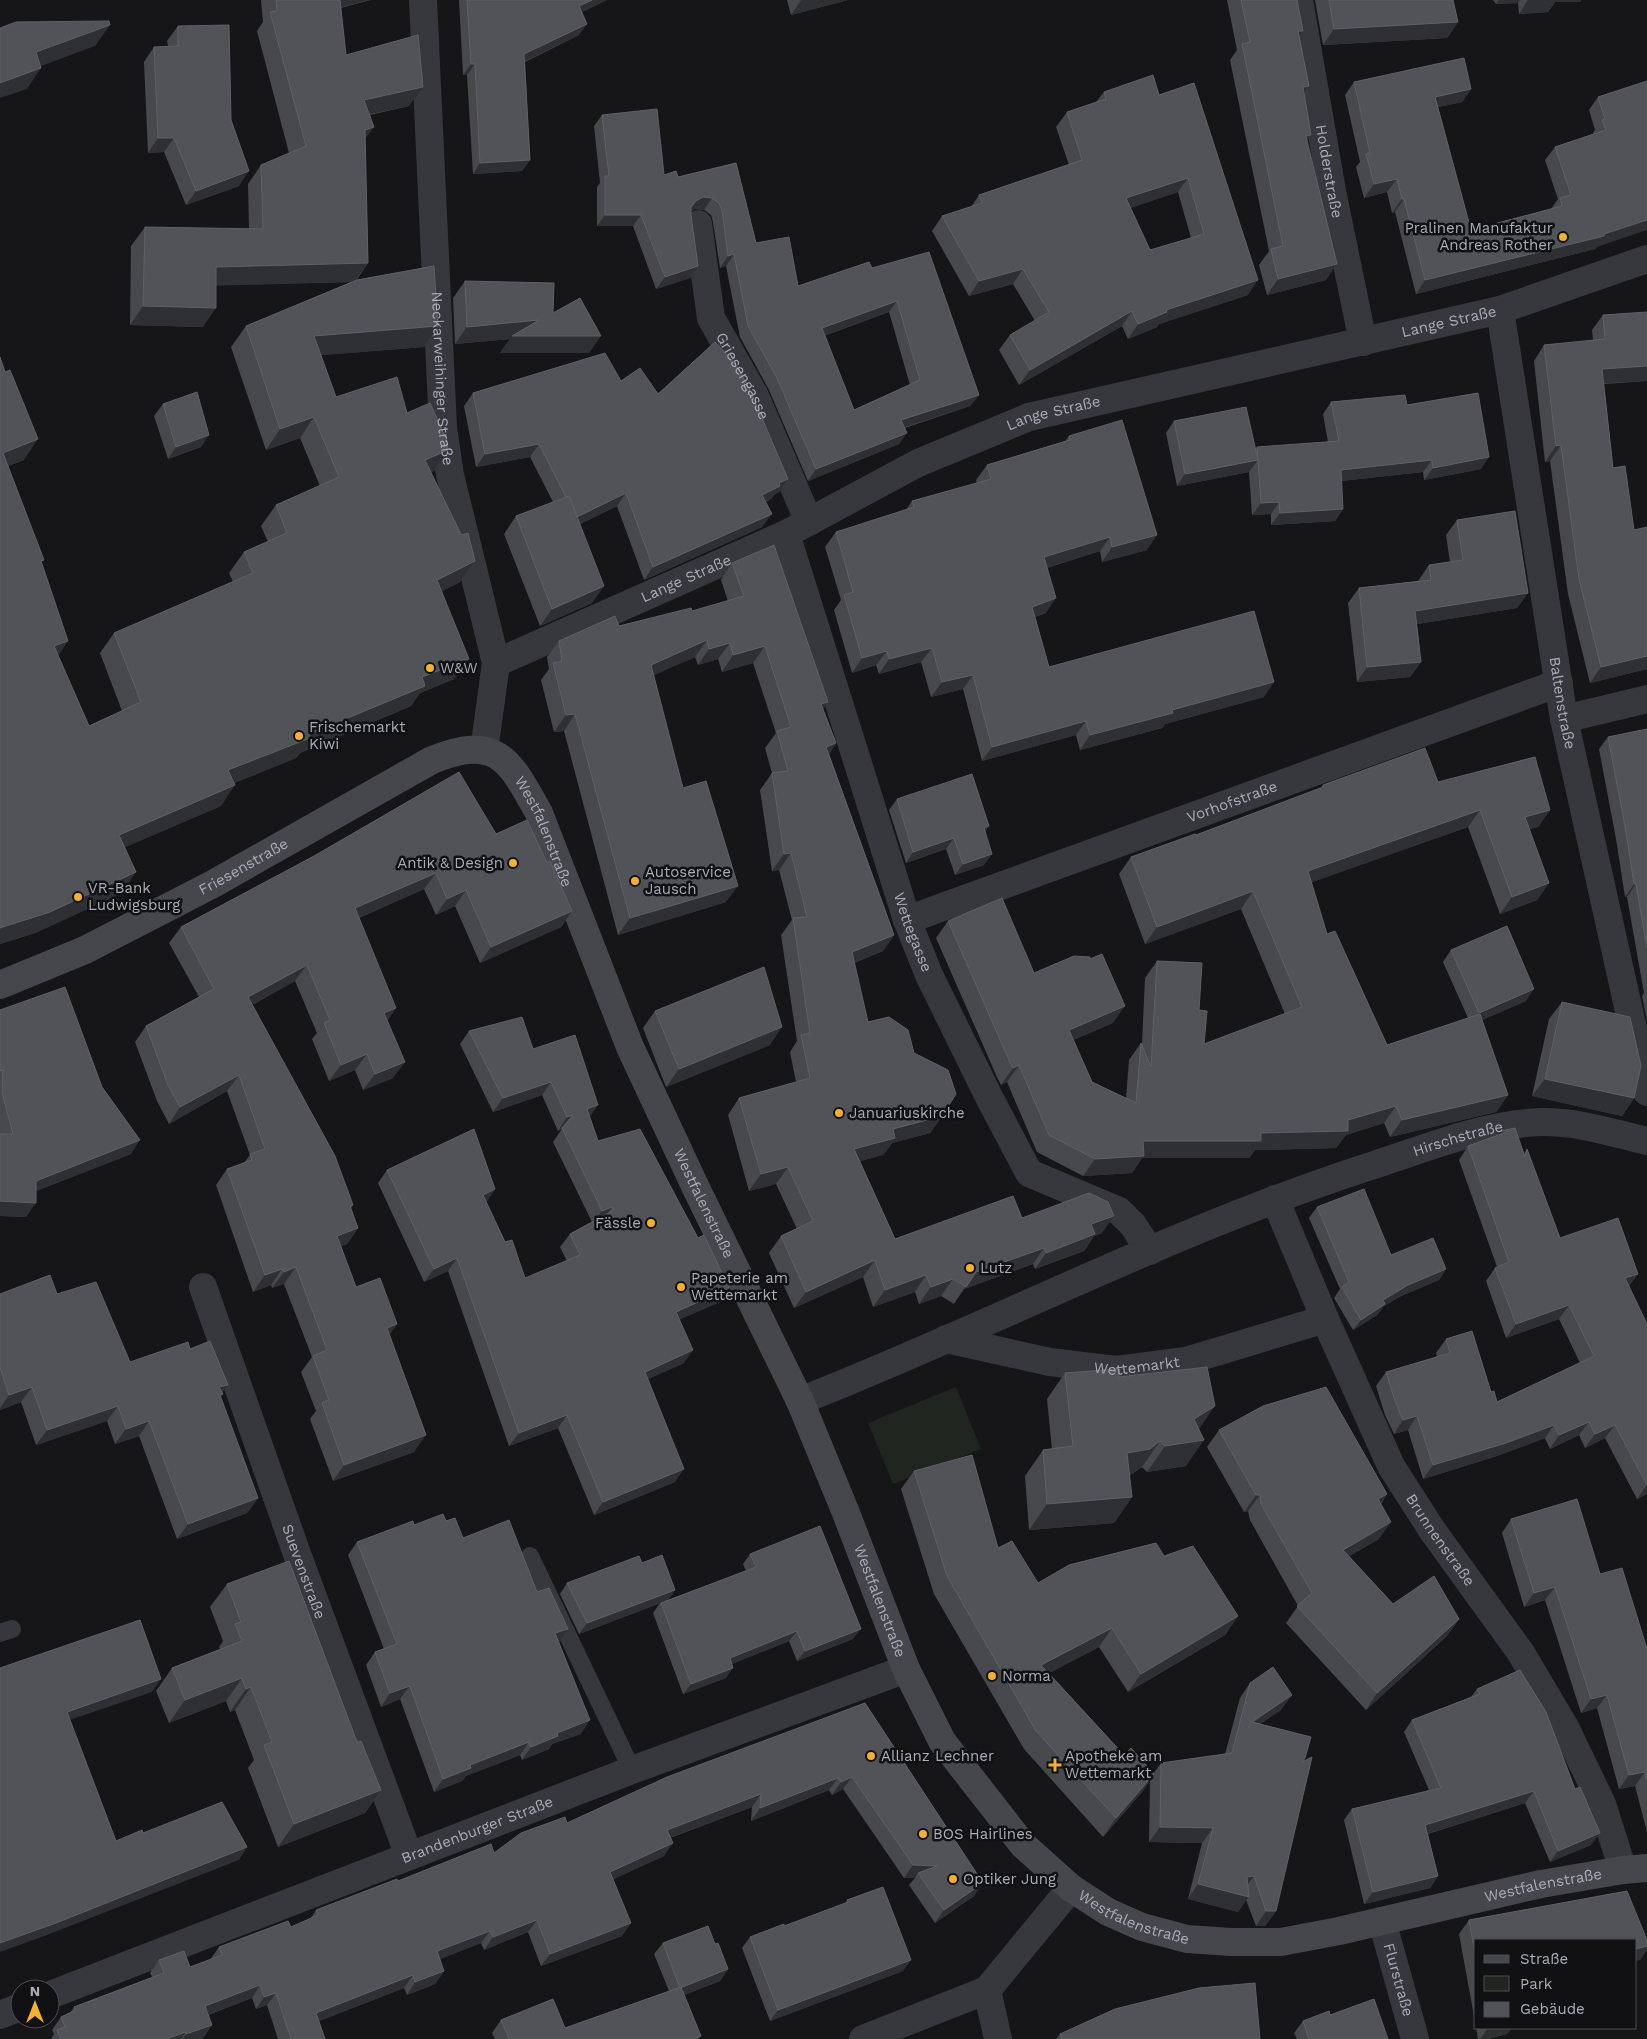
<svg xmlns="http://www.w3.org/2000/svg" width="1647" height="2039" viewBox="0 0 1647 2039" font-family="'Work Sans',sans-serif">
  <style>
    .green { fill: #1e261f }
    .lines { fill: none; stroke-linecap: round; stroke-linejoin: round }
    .service { stroke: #37383d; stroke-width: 18 }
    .minor { stroke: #37383d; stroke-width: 28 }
    .secondary { stroke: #45474d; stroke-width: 28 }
    .wall { fill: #47494d; fill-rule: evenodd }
    .shaded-wall { fill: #2f3033 }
    .building { fill: #525359; stroke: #5f6168; fill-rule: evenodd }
    .poi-dot { fill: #f2b134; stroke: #111113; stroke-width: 2 }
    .labels { text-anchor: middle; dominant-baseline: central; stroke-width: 5; stroke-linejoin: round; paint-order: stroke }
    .street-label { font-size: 15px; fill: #a8adb8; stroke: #111113 }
    .poi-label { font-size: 15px; fill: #a8adb8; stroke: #111113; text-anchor: start }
  </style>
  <rect width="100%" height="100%" fill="#161618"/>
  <polygon class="green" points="956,1387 981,1449 893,1484 868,1423"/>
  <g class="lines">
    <g class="service">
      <polyline points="530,1556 632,1770"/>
      <polyline points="0,1633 12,1629"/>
    </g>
    <g class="minor">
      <path id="s1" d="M423 0 443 428 450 475 496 663 484 751"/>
      <path id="s2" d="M1299 0 1332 191 1363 342"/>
      <path id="s3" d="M698 224 711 318 755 396 809 522"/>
      <path id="s4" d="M1500 310 1564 719 1647 1092"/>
      <path id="s5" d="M786 534 907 920 929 975 989 1097 1029 1173 1119 1211 1133 1225 1150 1251"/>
      <path id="s6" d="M496 663 786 534 918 463 1029 417 1500 310 1647 259"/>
      <polyline points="1564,719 1647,699"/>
      <path id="s7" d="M907 920 1559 683"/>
      <path id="s8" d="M1275 1199 1325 1319 1391 1466 1432 1530 1521 1653 1566 1729 1602 1804 1623 1870"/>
      <path id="s9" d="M203 1287 297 1554 409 1856"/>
      <path id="s10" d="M946 1339 1050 1362 1116 1370 1186 1361 1325 1319"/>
      <path id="s11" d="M800 1401C993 1325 1177 1228 1374 1165 1427 1148 1485 1124 1540 1122 1576 1121 1613 1133 1647 1141"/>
      <path id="s12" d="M1382 1921 1415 2039"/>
      <polyline points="987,1990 998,2039"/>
      <path id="s13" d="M50 1995 632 1770 906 1669"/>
      <polyline points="0,2015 20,2007"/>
      <polyline points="863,2039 987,1990 1071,1888"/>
    </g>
    <path class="secondary" id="s14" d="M0 985 85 950 213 884 432 760C497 734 509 759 539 813L630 1047 695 1186 800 1401 846 1513 906 1669 942 1741 1023 1845 1071 1888 1108 1912 1142 1927 1187 1939 1231 1942H1281L1339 1931 1541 1884 1623 1870 1647 1868"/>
  </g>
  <g class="wall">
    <polygon points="261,0 371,0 341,8 346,55 409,106 370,115 374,127 365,138 368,263 356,281 438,326 424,347 321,355 336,397 407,413 448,450 434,471 431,472 475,561 460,582 442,591 454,679 420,693 411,706 300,753 296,758 234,783 221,806 125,847 122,893 35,933 0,944 0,357 24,460 8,466 42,563 58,656 89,726 122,711 100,653 114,633 233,582 229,573 244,552 268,542 261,526 276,505 320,486 300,438 266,450 231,347 246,326 351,282 216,285 203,327 130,325 131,246 145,227 249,229 248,184 261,165 289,153 257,31 263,22"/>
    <polygon points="459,0 607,0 582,12 579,35 525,62 530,160 522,171 473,174 467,75 463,75"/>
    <polygon points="787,0 848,0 791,15"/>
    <polygon points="1227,0 1297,0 1303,31 1299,36 1304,93 1307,141 1326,280 1267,295 1259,265 1269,251 1230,60 1237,50"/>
    <polygon points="1315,0 1453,0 1458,22 1447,38 1323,45"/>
    <polygon points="1493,0 1581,0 1580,2 1555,2 1548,12 1519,14 1518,3 1496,4"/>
    <polygon points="178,26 231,120 239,186 186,205 164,152 148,153 144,62 154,47 168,46 167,41"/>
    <polygon points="1647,81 1597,247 1595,249 1416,294 1395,212 1392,213 1387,192 1364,198 1356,167 1360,162 1345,95 1354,82 1471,89 1462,102 1438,107 1471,230 1551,209 1558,199 1545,160 1555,147 1593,134 1593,133 1595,130 1589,110 1598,97"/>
    <path d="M1104 92 1159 95 1248 295 1159 324 1157 327 1128 339 1122 326 1019 385 999 350 1010 335 1035 321 1013 284 969 296 932 231 942 216 971 207 979 195 1069 165 1056 127 1067 112 1096 102ZM1178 192 1191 238 1150 250 1130 208Z"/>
    <path d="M602 115 664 175 678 177 736 163 756 243 798 286 872 268 979 395 970 406 905 428 899 444 808 481 769 390 740 337 726 266 720 268 713 222 711 215 704 210 695 209 691 211V215L698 266 690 278 656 289 633 226H597V187L600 183 594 126ZM889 312 910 385 854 410 824 336Z"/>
    <polygon points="465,281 553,313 589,353 500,353 510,339 455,344 453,298"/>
    <polygon points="1603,315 1647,381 1604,384 1613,468 1647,669 1590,683 1568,594 1550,461 1545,462 1534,361 1544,345 1593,340 1592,330"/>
    <polygon points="621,381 658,394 788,479 779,492 775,494 771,499 766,502 762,527 644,580 617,506 580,524 592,603 540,626 504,534 516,516 553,502 530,457 476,467 464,406 473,393"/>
    <polygon points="1331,402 1407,405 1481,469 1424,480 1423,472 1341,481 1343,509 1335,521 1271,525 1271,514 1252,515 1249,472 1177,486 1166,433 1174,421 1255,449 1257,447 1328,442 1323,414"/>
    <polygon points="163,404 201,447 168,459 154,416"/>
    <polygon points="1069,436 1147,550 1102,562 1100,551 1047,568 1046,613 1035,617 1049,667 1264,697 1165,724 1162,728 1080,750 1076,735 982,761 963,689 931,697 921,662 879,674 876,665 852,673 834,610 841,600 825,547 836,532 906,510 912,501 977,483 976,480 987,465 1065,441"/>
    <polygon points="1457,520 1528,593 1517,608 1417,624 1421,662 1410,677 1357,682 1348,603 1359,588 1418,581 1429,565 1450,562 1446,535"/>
    <polygon points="732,563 828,702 823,709 836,743 829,754 894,935 883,951 854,963 868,1022 914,1053 942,1116 930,1133 892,1143 883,1155 860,1161 895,1239 1022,1218 1102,1233 1094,1236 1084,1251 1035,1269 1033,1264 964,1289 954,1304 941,1296 919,1304 915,1292 873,1307 863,1277 794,1308 769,1253 781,1236 797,1229 776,1184 749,1191 728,1115 739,1098 796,1082 790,1052 797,1041 781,935 792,920 779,870 772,871 760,790 772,773 765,748 776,733 753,663 722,672 718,659 698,665 695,657 653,675 683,788 726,902 618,935 564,731 554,732 541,680 549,669 547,657 559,641 619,626 692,611 728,601 721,580"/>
    <polygon points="1647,729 1647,1020 1642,996 1644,993 1627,897 1625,897 1616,839 1599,749 1608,737"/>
    <polygon points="1438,782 1550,810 1538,827 1529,829 1549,883 1537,900 1500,914 1468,827 1311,882 1327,934 1387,1045 1468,1018 1443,962 1451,950 1526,1001 1482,1020 1508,1095 1496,1112 1390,1137 1384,1123 1346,1135 1336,1148 1255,1150 1249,1158 1142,1158 1132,1173 1083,1176 1037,1152 1007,1082 1001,1085 997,1077 936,938 948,921 1034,973 1113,1023 1073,1040 1092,1082 1126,1098 1129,1060 1141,1043 1142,1044 1145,978 1157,961 1199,1010 1204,1044 1285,1014 1241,909 1145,944 1119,874 1131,857 1196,835 1321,788 1323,785"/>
    <polygon points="897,799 985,833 984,865 955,875 946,849 906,863 889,810"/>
    <polygon points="496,834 547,863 572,911 561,927 480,963 455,906 436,915 424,889 359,918 388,1021 393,1078 363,1090 355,1070 329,1081 312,1039 317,1033 295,981 252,1005 353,1205 351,1208 358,1228 347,1244 341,1246 356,1287 397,1324 389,1335 414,1452 333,1481 310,1419 316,1411 301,1372 312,1357 284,1284 272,1288 271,1285 253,1292 216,1185 227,1169 244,1163 250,1155 227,1091 169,1124 157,1101 135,1042 146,1026 199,997 169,943 181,927"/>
    <polygon points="1562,1002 1634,1098 1622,1116 1532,1096 1549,1019"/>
    <polygon points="0,1010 102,1087 131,1154 36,1191 26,1217 0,1216"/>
    <polygon points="655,1011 770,1045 666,1087 643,1028"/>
    <polygon points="469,1031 533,1049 590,1117 598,1141 720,1302 680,1319 684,1363 648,1379 675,1482 594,1515 558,1428 509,1446 448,1271 424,1282 378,1183 387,1170 495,1189 486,1202 505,1242 525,1278 567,1261 560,1247 570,1234 592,1222 553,1142 562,1129 558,1131 542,1095 493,1112 460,1044"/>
    <polygon points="1501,1131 1524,1154 1527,1149 1560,1238 1638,1274 1629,1286 1647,1324 1647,1494 1637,1499 1605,1438 1585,1448 1579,1435 1550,1449 1545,1438 1497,1456 1423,1479 1408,1430 1394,1434 1385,1415 1376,1386 1386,1372 1437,1357 1436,1353 1446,1339 1491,1392 1497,1402 1580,1363 1559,1319 1506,1338 1486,1281 1495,1268 1497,1267 1459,1160 1468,1146 1499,1135"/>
    <polygon points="1317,1207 1391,1255 1446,1269 1439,1280 1401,1296 1384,1306 1377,1315 1353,1330 1334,1298 1340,1289 1309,1218"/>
    <polygon points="0,1294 57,1294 130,1362 190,1349 223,1394 220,1398 258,1498 247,1513 177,1539 139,1436 115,1444 107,1421 36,1445 21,1402 0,1410"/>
    <polygon points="1065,1373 1119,1377 1199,1429 1186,1466 1147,1472 1142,1467 1132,1474 1129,1475 1132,1497 1114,1523 1029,1530 1025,1476 1043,1450 1052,1449 1047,1399"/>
    <polygon points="1219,1430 1387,1494 1381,1504 1379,1539 1349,1556 1393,1604 1459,1619 1447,1636 1366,1710 1286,1623 1298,1606 1250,1520 1248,1511 1244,1512 1207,1447"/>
    <polygon points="914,1471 998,1548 1038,1583 1164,1556 1238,1616 1225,1635 1128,1692 1099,1647 1049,1673 1124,1755 1154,1773 1161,1763 1225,1754 1240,1698 1250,1683 1281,1710 1260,1724 1304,1761 1276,1911 1265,1926 1256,1926 1246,1900 1238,1912 1188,1899 1202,1843 1149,1842 1150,1780 1142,1792 1103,1837 1024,1749 934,1594 901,1489"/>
    <polygon points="1511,1519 1600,1574 1647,1649 1647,1832 1635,1786 1619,1789 1597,1708 1581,1713 1545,1600 1524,1607 1502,1533"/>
    <polygon points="446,1521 463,1538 537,1592 559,1642 581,1734 552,1744 549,1749 522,1760 520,1755 466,1776 462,1781 434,1792 400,1699 381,1707 366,1665 375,1652 384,1649 348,1555 357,1542 414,1525"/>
    <polygon points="750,1554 853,1639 797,1661 789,1641 732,1664 726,1678 683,1694 653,1613 660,1603 579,1634 560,1594 567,1583 642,1563 675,1590 668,1600 746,1571 743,1564"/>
    <polygon points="227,1584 357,1742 381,1790 365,1813 278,1847 248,1768 254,1760 235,1710 230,1712 226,1701 169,1723 156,1691 172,1668 220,1649 219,1647 223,1641 210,1607"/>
    <polygon points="1477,1689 1591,1845 1550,1862 1525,1803 1428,1834 1438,1876 1430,1888 1364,1904 1344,1820 1352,1809 1429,1790 1404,1732 1412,1720 1471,1697"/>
    <polygon points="865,1703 983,1883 974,1896 935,1923 909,1885 915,1878 904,1878 843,1789 832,1795 829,1790 751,1821 752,1807 670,1838 664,1856 613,1879 622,1936 541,1966 528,1932 484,1950 481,1943 440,1959 444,1971 435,1984 407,1995 404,1988 319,2021 325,2039 278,2039 267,2005 256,2009 252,1998 208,2015 212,2025 203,2038 199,2039 51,2039 54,2034 52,2030 61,2017 70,2013 74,2007 152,1977 150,1973 159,1960 190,1967 210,1960 219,1947 291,1927 311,1918 316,1910 398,1881 494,1853 567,1823"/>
    <polygon points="847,1900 903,1971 770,2021 742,1948 750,1937 784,1926 846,1903"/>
    <polygon points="1469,1920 1647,1940 1647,1950 1640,1960 1476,1940 1476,2027 1459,1934"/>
    <polygon points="663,1943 715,1944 728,1969 720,1981 684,1995 701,2036 698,2039 495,2039 492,2033 501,2020 565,2028 669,1991 654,1954"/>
    <polygon points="1330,2015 1388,2039 1297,2039 1294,2033 1303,2021"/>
    <polygon points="1476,2028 1512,2028 1507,2034 1488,2039 1478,2039"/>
    <polygon points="1060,2034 1260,2039 1056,2039"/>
  </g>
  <g class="shaded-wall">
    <polygon points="334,0 371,0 326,11"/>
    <polygon points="592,0 607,0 571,17 579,6"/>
    <polygon points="801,0 848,0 791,15"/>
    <polygon points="1499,0 1520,0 1518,3 1496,4"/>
    <polygon points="1528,0 1581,0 1580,2 1555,2 1548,12 1519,14"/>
    <polygon points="1458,22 1447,38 1323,45 1334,29"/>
    <polygon points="587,24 579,35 517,65 524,54"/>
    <polygon points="110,25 95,46 22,73 36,52"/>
    <polygon points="1298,31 1303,31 1291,47"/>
    <polygon points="471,64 475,64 467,75 463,75"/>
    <polygon points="41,68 27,89 0,98 0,83"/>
    <polygon points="1309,86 1298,102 1303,87"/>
    <polygon points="423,87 409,106 351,118 364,100"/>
    <polygon points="1471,89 1462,102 1426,110 1435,97"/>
    <polygon points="374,127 360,145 365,130"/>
    <polygon points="1311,135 1300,151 1306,136"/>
    <polygon points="158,138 174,138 164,152 148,153"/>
    <polygon points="530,160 522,171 473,174 480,163"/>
    <polygon points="249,171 239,186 186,205 196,191"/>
    <polygon points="1188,178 1178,192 1115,213 1126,198"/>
    <polygon points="1397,179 1387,192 1364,198 1374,184"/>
    <polygon points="703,197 712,198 704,210 695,209 688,212 696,201"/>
    <polygon points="1402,199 1404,199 1395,212 1392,213"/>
    <polygon points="605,215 641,215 633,226 597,226"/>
    <polygon points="1647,220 1647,230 1597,247 1595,249 1416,294 1425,280 1604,234"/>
    <polygon points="734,254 726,266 720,268 728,256"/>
    <polygon points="368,263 354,282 203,286 216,267"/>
    <polygon points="1337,264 1326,280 1267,295 1278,279"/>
    <polygon points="698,266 690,278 656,289 665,277"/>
    <polygon points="1023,269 1013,284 969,296 979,281"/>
    <polygon points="1258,280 1248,295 1159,324 1157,327 1128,339 1138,324 1166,310"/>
    <polygon points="897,301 889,312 813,340 822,328"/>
    <polygon points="143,306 216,308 203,327 130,325"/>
    <polygon points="1132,311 1122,326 1019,385 1030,370"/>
    <polygon points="539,320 601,336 589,353 500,353 510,339 455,344 467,327"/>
    <polygon points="438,326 424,347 300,357 314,336"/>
    <polygon points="1647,366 1647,381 1591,384 1602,369"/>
    <polygon points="979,395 970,406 893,431 901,420"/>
    <polygon points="314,417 300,438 266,450 280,429"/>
    <polygon points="907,433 899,444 808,481 816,469"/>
    <polygon points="209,435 201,447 168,459 176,447"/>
    <polygon points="38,439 24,460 0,469 3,453"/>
    <polygon points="539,444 530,457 476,467 485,454"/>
    <polygon points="1561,445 1550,461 1545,462 1556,446"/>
    <polygon points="448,450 434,471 411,481 425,460"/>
    <polygon points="1489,457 1481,469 1424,480 1433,468"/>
    <polygon points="1258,460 1249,472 1177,486 1185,474"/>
    <polygon points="1432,460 1423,472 1332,482 1341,470"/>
    <polygon points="788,479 779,492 775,494 771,499 753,508 762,495 779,483"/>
    <polygon points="626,493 617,506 567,530 576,517"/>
    <polygon points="1279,502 1271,514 1252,515 1261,503"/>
    <polygon points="1343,509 1335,521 1271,525 1280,513"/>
    <polygon points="772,514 762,527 644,580 653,567"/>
    <polygon points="1157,535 1147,550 1102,562 1112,547"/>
    <polygon points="1110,537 1100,551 1034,572 1044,557"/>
    <polygon points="475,561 460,582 423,601 437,580"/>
    <polygon points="604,586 592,603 540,626 552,609"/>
    <polygon points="1528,593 1517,608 1405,626 1415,611"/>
    <polygon points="1056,598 1046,613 1022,622 1032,607"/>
    <polygon points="707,640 695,657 639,682 651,665"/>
    <polygon points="68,641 54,662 54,646"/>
    <polygon points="730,643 718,659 698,665 709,649"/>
    <polygon points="765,646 753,663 722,672 733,655"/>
    <polygon points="932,648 921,662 879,674 889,659"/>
    <polygon points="887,651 876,665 852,673 862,658"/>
    <polygon points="1647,656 1647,669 1590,683 1601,667"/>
    <polygon points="469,659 454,679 420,693 411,706 300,753 296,758 214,791 228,770 309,734 422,677"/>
    <polygon points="1421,662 1410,677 1357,682 1367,667"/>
    <polygon points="973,675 963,689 931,697 942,682"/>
    <polygon points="1274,682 1264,697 1165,724 1162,728 1080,750 1090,735 1172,710"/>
    <polygon points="828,702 816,719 821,704"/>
    <polygon points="575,714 564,731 554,732 566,715"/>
    <polygon points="1086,721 1076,735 982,761 992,747"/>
    <polygon points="836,743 825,760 826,747"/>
    <polygon points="235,785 221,806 105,856 119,835"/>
    <polygon points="1480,810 1468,827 1296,888 1308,871"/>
    <polygon points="1550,810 1538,827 1513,834 1525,817"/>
    <polygon points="989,826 982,838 984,828"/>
    <polygon points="954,838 946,849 906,863 913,852"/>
    <polygon points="791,853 779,870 772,871 784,854"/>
    <polygon points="992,854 984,865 955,875 963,864"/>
    <polygon points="136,872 122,893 35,933 0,944 0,928"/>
    <polygon points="436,873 424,889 343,925 355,908"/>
    <polygon points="1549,883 1537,900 1500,914 1512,897"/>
    <polygon points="1634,884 1636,884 1627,897 1625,897"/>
    <polygon points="738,886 726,902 618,935 630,918"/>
    <polygon points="466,890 455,906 436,915 447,899"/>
    <polygon points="1253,891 1241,909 1145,944 1157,927"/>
    <polygon points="572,911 561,927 480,963 491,947"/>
    <polygon points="894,935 883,951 840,968 852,952"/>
    <polygon points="307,965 295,981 237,1013 248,997"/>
    <polygon points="1534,989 1526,1001 1470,1025 1479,1013"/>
    <polygon points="1125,1006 1113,1023 1057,1047 1069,1030"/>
    <polygon points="396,1008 385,1025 384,1013"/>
    <polygon points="782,1027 770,1045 666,1087 679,1069"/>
    <polygon points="367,1054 355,1070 329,1081 341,1065"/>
    <polygon points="405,1062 393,1078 363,1090 375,1074"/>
    <polygon points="1019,1065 1007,1082 1001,1085 1013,1068"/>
    <polygon points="239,1075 227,1091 169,1124 180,1107"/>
    <polygon points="1545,1079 1634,1098 1622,1116 1532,1096"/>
    <polygon points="551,1082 542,1095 493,1112 503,1098"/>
    <polygon points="1508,1095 1496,1112 1390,1137 1402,1120"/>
    <polygon points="598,1105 589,1118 587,1109"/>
    <polygon points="1396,1106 1384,1123 1346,1135 1336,1148 1255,1150 1249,1158 1142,1158 1132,1173 1083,1176 1095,1159 1143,1141 1261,1133 1348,1120"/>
    <polygon points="573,1115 564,1128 558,1131 567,1117"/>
    <polygon points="942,1116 930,1133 892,1143 883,1155 842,1166 854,1149 893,1129"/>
    <polygon points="1501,1131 1509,1131 1492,1145"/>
    <polygon points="140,1140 131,1154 26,1195 36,1181"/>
    <polygon points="788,1167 776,1184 749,1191 761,1174"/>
    <polygon points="495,1189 486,1203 483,1195"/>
    <polygon points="0,1201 36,1203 26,1217 0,1216"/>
    <polygon points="612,1207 603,1220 592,1224 602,1211"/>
    <polygon points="1114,1216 1102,1233 1094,1236 1084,1251 1035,1269 1046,1253 1091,1224"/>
    <polygon points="358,1228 347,1244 326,1252 337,1236"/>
    <polygon points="1044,1248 1033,1264 964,1289 976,1272"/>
    <polygon points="457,1258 448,1271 424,1282 434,1269"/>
    <polygon points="875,1260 863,1277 794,1308 806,1292"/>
    <polygon points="296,1267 284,1284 272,1288 284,1272"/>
    <polygon points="282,1269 271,1285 253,1292 265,1275"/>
    <polygon points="1446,1269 1439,1280 1401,1296 1384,1306 1377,1315 1353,1330 1361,1320 1383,1300 1408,1285"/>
    <polygon points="1638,1274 1628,1287 1625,1278"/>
    <polygon points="926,1275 915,1292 873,1307 885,1290"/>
    <polygon points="953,1279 941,1296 919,1304 931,1287"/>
    <polygon points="729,1288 720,1302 667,1325 676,1312"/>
    <polygon points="1569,1305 1559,1319 1506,1338 1516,1324"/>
    <polygon points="397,1324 386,1340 387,1328"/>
    <polygon points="693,1350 684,1363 635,1385 645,1372"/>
    <polygon points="228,1385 221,1395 223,1394 212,1410 219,1387"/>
    <polygon points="32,1387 21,1402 0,1410 0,1408 9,1395"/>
    <polygon points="118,1406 107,1421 36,1445 47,1430"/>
    <polygon points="1215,1406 1197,1432 1204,1440 1186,1466 1147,1472 1165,1446 1194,1419"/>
    <polygon points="567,1415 558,1428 509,1446 519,1433"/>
    <polygon points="1417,1416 1408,1430 1394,1434 1403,1420"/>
    <polygon points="149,1421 139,1436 115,1444 126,1429"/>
    <polygon points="1589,1422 1579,1435 1550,1449 1559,1435"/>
    <polygon points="1554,1425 1545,1438 1497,1456 1423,1479 1433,1465"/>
    <polygon points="1615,1425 1605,1438 1585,1448 1595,1434"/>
    <polygon points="426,1435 414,1452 333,1481 344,1465"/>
    <polygon points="1160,1441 1142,1467 1132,1474 1109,1478 1127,1453"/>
    <polygon points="684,1469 675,1482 594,1515 603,1502"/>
    <polygon points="1647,1485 1647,1494 1637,1499"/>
    <polygon points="1387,1494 1375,1511 1378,1499"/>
    <polygon points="1256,1495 1260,1495 1248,1511 1244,1512"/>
    <polygon points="1132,1497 1114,1523 1029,1530 1047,1504"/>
    <polygon points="258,1498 247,1513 177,1539 188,1524"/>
    <polygon points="1391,1522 1379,1539 1331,1567 1343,1550"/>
    <polygon points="1555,1587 1545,1600 1524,1607 1534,1593"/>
    <polygon points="675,1590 667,1601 579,1634 587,1623"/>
    <polygon points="1238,1616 1225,1635 1128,1692 1141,1674"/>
    <polygon points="1459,1619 1447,1636 1366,1710 1377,1693"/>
    <polygon points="1112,1628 1099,1647 1029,1684 1041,1665"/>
    <polygon points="568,1629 559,1642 555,1633"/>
    <polygon points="861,1629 853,1639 797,1661 805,1651"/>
    <polygon points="797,1631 789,1641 722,1668 730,1658"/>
    <polygon points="733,1668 726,1678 683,1694 691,1684"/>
    <polygon points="242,1678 226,1701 169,1723 185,1700"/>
    <polygon points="161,1679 152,1692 58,1724 67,1712"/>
    <polygon points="410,1686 400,1699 381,1707 390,1693"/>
    <polygon points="251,1687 235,1710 230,1712 246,1689"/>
    <polygon points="1292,1695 1281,1710 1241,1737 1252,1722"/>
    <polygon points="1607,1695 1597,1708 1581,1713 1591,1699"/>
    <polygon points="590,1720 581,1734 552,1744 549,1749 522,1760 531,1747 557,1733"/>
    <polygon points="529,1742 520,1755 466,1776 462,1781 434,1792 443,1779 470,1765"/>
    <polygon points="1645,1772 1635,1786 1619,1789 1629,1775"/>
    <polygon points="1154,1774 1142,1792 1103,1837 1116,1818"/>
    <polygon points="852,1777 843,1789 832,1795 841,1782"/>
    <polygon points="838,1778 829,1790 751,1821 760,1808"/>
    <polygon points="381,1790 365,1813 278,1847 294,1824"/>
    <polygon points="1534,1791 1525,1803 1417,1837 1425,1825"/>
    <polygon points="761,1794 752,1807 658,1842 667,1830"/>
    <polygon points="1160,1827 1213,1828 1202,1843 1149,1842"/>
    <polygon points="1600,1833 1591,1845 1550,1862 1558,1851"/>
    <polygon points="673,1843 664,1856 601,1885 610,1872"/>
    <polygon points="247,1847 239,1860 47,1935 0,1952 0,1943"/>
    <polygon points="913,1865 937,1866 918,1873 915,1878 904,1878"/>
    <polygon points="1254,1876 1243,1891 1247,1877"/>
    <polygon points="1438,1876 1430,1888 1364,1904 1373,1892"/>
    <polygon points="983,1883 974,1896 935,1923 944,1910"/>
    <polygon points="1198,1884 1249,1897 1238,1912 1188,1899"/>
    <polygon points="1266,1911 1276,1911 1265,1926 1256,1926"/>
    <polygon points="537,1920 528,1932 484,1950 493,1937"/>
    <polygon points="631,1923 622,1936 541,1966 550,1954"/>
    <polygon points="490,1931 481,1943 428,1964 437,1951"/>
    <polygon points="1647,1946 1647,1950 1640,1960 1636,1961 1636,1949"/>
    <polygon points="911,1960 903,1971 770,2021 778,2010"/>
    <polygon points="728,1969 720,1981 672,2000 680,1988"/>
    <polygon points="444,1971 435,1984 407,1995 415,1982"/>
    <polygon points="413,1975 404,1988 307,2026 316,2013"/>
    <polygon points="260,1985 252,1998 196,2019 205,2006"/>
    <polygon points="276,1993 267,2005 256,2009 264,1997"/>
    <polygon points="212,2025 203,2038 199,2039 183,2039 186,2034"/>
    <polygon points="1488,2028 1512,2028 1507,2034 1488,2039 1480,2039"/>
    <polygon points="186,2032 181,2039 167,2039"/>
  </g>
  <g class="building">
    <polygon points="276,0 340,0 346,55 418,35 423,87 364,100 374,127 365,130 368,263 216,267 216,308 143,306 145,227 263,229 261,165 306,146 270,12 277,11"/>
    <polygon points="467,0 592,0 579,6 587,24 524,54 530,160 480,163 475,64 471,64"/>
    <polygon points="1241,0 1297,0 1303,31 1298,31 1309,86 1303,87 1311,135 1306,136 1337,264 1278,279 1271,249 1283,246 1242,44 1250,42"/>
    <polygon points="1329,0 1453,0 1458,22 1334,29"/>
    <polygon points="109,21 110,25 36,52 41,68 0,83 0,28 16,22"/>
    <polygon points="229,25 231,120 249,171 196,191 174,138 158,138 154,47 178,46 178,26"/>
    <polygon points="1464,58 1471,89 1435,97 1471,230 1562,206 1560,198 1571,195 1555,147 1606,130 1602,120 1605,119 1598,97 1647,81 1647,220 1604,234 1604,236 1425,280 1404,199 1402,199 1397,179 1374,184 1366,154 1370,153 1354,82"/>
    <path d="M1153 75 1159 95 1194 83 1258 280 1166 310 1167 312 1138 324 1132 311 1030 370 1010 335 1049 312 1023 269 979 281 942 216 982 203 979 195 1082 160 1067 112 1106 99 1104 92ZM1188 178 1204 234 1150 250 1126 198Z"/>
    <path d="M657 109 664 175 676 171 678 177 736 163 756 243 789 237 798 286 869 262 872 268 929 252 979 395 901 420 907 433 816 469 777 378 748 326 734 254 728 256 722 210 719 203 712 198 703 197 696 201 691 207V215L698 266 665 277 641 215H605V176H609L602 115ZM897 301 920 380 854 410 822 328Z"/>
    <polygon points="434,266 438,326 314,336 336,397 397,377 407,413 430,403 447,441 448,450 425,460 461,535 468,533 475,561 437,580 469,659 422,677 425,686 309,734 310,738 228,770 235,785 119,835 136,872 50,912 0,928 0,357 5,372 10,370 38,439 3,453 44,560 41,561 68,641 54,646 89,726 141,702 114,633 253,573 244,552 287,533 276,505 339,477 314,417 280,429 246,326 357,280"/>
    <polygon points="465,281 554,283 553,313 580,298 601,336 512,336 539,320 467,327"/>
    <polygon points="1647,312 1647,366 1602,369 1613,468 1625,466 1634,530 1647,527 1647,656 1601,667 1579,579 1561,445 1556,446 1544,345 1605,339 1603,315"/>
    <polygon points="715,342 735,363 750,390 788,479 779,483 780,486 762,495 772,514 653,567 626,493 577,517 569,496 566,497 539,444 485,454 473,393 605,353 621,381 640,368 658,394"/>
    <polygon points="197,392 209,435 176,447 163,404"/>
    <polygon points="1478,393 1489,457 1433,468 1432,460 1341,470 1343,509 1280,513 1279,502 1261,503 1257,447 1339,441 1331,402 1405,395 1407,405"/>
    <polygon points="1246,407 1258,460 1185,474 1174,421"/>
    <polygon points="1122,420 1157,535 1112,547 1110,537 1044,557 1056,598 1032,607 1049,667 1254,611 1274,682 1172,710 1173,713 1090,735 1086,721 992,747 973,675 942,682 932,648 889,659 887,651 862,658 844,595 853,592 836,532 914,507 912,501 991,479 987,465 1070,440 1069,436"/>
    <polygon points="569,496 604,586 552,609 516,516"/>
    <polygon points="1515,511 1528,593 1415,611 1421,662 1367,667 1359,588 1431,580 1429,565 1463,560 1457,520"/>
    <polygon points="774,545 828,702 821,704 836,743 826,747 894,935 852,952 868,1022 889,1017 908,1030 914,1053 948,1070 956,1094 942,1116 893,1129 895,1138 854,1149 895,1239 1013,1196 1022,1218 1089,1193 1108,1202 1114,1216 1091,1224 1095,1234 1046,1253 1044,1248 976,1272 966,1287 953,1279 931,1287 926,1275 885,1290 875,1260 806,1292 781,1236 813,1221 788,1167 761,1174 739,1098 810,1078 801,1035 810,1033 793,918 807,917 791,853 784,854 772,773 788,771 777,731 791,727 765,646 733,655 730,643 709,649 707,640 651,665 683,788 706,781 738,886 630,918 575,714 566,715 553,663 562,661 559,641 615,616 619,626 691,608 692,611 744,596 732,563"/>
    <polygon points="1647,729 1647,948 1636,884 1634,884 1625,826 1608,737"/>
    <polygon points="1425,748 1438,782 1535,757 1550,810 1525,817 1549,883 1512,897 1480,810 1308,871 1327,934 1335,931 1387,1045 1480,1014 1508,1095 1402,1120 1396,1106 1348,1120 1348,1131 1261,1133 1261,1141 1143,1141 1144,1156 1095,1159 1049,1135 1019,1065 1013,1068 1009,1060 948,921 1002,898 1034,973 1074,956 1090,957 1090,959 1102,954 1125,1006 1069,1030 1092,1082 1136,1103 1141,1043 1151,1067 1157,961 1202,963 1199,1010 1207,1011 1204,1044 1302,1007 1253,891 1157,927 1131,857 1195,834 1196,835 1323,787 1323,785"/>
    <polygon points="459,772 496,834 527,820 547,863 550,861 572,911 491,947 466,890 447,899 436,873 355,908 396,1008 384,1013 405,1062 375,1074 367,1054 341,1065 324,1023 330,1020 307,965 248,997 335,1156 353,1205 350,1206 358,1228 337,1236 356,1287 380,1278 397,1324 387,1328 426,1435 344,1465 322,1403 329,1400 313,1356 327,1350 296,1267 284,1272 282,1269 265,1275 227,1169 252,1160 250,1154 265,1149 239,1075 180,1107 168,1085 146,1026 214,989 181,927 314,856"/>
    <polygon points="972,774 989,826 984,828 992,854 963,864 954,838 913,852 897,799"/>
    <polygon points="1507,926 1534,989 1479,1013 1451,950"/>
    <polygon points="764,967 782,1027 679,1069 655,1011"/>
    <polygon points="65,987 102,1087 140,1140 36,1181 36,1203 0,1201 0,1134 13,1134 2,1093 3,1070 0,1071 0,1010"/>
    <polygon points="1562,1002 1630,1017 1641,1066 1634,1098 1545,1079"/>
    <polygon points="522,1017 533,1049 575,1035 598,1105 587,1109 598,1141 640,1129 698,1238 704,1235 729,1288 676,1312 693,1350 645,1372 684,1469 603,1502 567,1415 519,1433 457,1258 434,1269 387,1170 474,1129 495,1189 483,1195 505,1242 512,1240 525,1278 580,1255 570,1234 614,1210 612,1207 602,1211 562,1128 573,1115 567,1117 551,1082 503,1098 469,1031"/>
    <polygon points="1515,1128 1525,1157 1527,1149 1560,1238 1618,1218 1638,1274 1625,1278 1647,1324 1647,1485 1615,1425 1595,1434 1589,1422 1559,1435 1554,1425 1506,1443 1433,1465 1417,1416 1403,1420 1395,1401 1386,1372 1450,1353 1446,1339 1472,1331 1491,1392 1494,1391 1497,1402 1594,1356 1569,1305 1516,1324 1495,1268 1509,1262 1468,1146 1509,1131 1501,1131"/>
    <polygon points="1364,1189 1391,1255 1433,1238 1446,1269 1408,1285 1383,1300 1385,1304 1361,1320 1342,1287 1349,1282 1317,1207"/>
    <polygon points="50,1275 57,1294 96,1282 130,1362 188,1342 190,1349 210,1341 228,1385 219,1387 223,1394 220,1395 258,1498 188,1524 149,1421 126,1429 118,1406 47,1430 32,1387 9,1395 0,1367 0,1294"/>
    <polygon points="1207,1367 1215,1406 1194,1419 1204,1440 1165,1446 1160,1441 1150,1449 1127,1453 1132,1497 1047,1504 1043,1450 1073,1446 1065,1373 1118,1369 1119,1377"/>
    <polygon points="1326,1387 1387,1494 1378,1499 1391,1522 1343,1550 1393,1604 1434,1576 1459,1619 1377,1693 1297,1606 1312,1593 1261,1504 1260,1495 1256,1495 1219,1430 1263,1406"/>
    <polygon points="972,1455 998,1548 1012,1541 1038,1583 1069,1565 1156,1543 1164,1556 1193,1546 1238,1616 1141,1674 1112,1628 1041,1665 1124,1755 1131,1748 1154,1774 1116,1818 1036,1731 947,1576 914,1471"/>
    <polygon points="1577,1499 1600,1574 1622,1568 1647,1649 1647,1780 1645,1772 1629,1775 1607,1695 1591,1699 1555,1587 1534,1593 1511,1519"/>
    <polygon points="443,1514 446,1521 455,1518 463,1538 509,1520 537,1592 549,1588 568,1629 555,1633 590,1720 557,1733 558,1736 531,1747 529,1742 470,1765 471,1768 443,1779 410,1686 390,1693 375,1652 397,1644 357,1542 413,1521 414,1525"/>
    <polygon points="820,1526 861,1629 805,1651 797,1631 730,1658 733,1668 691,1684 661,1603 756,1567 750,1554"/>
    <polygon points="662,1555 675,1590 587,1623 567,1583 639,1556 642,1563"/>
    <polygon points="289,1561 357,1742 361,1741 381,1790 294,1824 264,1745 272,1742 251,1687 246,1689 242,1678 185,1700 172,1668 242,1641 235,1624 241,1622 227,1584"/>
    <polygon points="140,1620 161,1679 67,1712 116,1841 142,1830 143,1833 222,1802 247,1847 56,1923 0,1943 0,1668"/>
    <polygon points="1273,1667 1292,1695 1252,1722 1311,1737 1305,1758 1302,1762 1312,1757 1276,1911 1266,1911 1254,1876 1247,1877 1249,1897 1198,1884 1213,1828 1160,1827 1161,1763 1232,1753 1250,1683"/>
    <polygon points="1520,1670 1546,1712 1575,1789 1580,1787 1600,1833 1558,1851 1534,1791 1425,1825 1438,1876 1373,1892 1352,1809 1441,1788 1412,1720 1480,1694 1477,1689"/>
    <polygon points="865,1703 983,1883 944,1910 918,1873 937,1866 913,1865 852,1777 841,1782 838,1778 760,1808 761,1794 667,1830 673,1843 610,1872 631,1923 550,1954 537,1920 493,1937 490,1931 437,1951 444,1971 415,1982 413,1975 316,2013 325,2039 291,2039 276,1993 264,1997 260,1985 205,2006 212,2025 186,2034 186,2032 167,2039 61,2039 57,2030 65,2027 61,2017 76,2010 74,2007 164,1973 159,1960 184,1951 190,1967 222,1955 219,1947 288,1921 291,1927 318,1915 316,1910 397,1879 398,1881 491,1844 494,1853 521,1833 565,1817 567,1823 667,1777"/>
    <polygon points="883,1887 911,1960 778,2010 750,1937 784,1924 784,1926 848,1902 847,1900"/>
    <polygon points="1627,1891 1647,1940 1647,1946 1636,1949 1636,1940 1476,1940 1476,1958 1469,1920"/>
    <polygon points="708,1926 715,1944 718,1943 728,1969 680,1988 663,1943"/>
    <polygon points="1255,1983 1260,2039 1062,2039 1060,2034 1115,2009 1199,1988"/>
    <polygon points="681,1987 701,2036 692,2039 509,2039 501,2020 553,1999 565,2028"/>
    <polygon points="1374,1999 1388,2039 1309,2039 1303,2021 1329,2011 1330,2015"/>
  </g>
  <g class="poi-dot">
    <circle cx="1563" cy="237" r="5"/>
    <circle cx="430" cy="668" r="5"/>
    <circle cx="299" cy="736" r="5"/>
    <circle cx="513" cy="863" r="5"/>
    <circle cx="635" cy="881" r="5"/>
    <circle cx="78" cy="897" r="5"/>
    <circle cx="839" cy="1113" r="5"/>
    <circle cx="651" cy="1223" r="5"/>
    <circle cx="970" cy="1268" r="5"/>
    <circle cx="681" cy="1287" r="5"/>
    <circle cx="992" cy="1676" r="5"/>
    <circle cx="871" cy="1756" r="5"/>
    <path d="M1052.5 1757.5h5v5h5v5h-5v5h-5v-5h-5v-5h5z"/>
    <circle cx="923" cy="1834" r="5"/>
    <circle cx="953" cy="1879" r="5"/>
  </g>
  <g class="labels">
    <g class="street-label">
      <text stroke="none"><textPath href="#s2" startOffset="174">Holderstraße</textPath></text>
      <text stroke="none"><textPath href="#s6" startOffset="1018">Lange Straße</textPath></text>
      <text stroke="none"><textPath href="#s3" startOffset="161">Griesengasse</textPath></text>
      <text stroke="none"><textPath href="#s1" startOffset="379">Neckarweihinger Straße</textPath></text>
      <text stroke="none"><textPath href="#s6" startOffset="612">Lange Straße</textPath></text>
      <text stroke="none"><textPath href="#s6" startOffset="208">Lange Straße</textPath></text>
      <text stroke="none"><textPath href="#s4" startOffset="398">Baltenstraße</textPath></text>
      <text stroke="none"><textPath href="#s7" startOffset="346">Vorhofstraße</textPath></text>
      <text stroke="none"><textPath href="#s14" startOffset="646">Westfalenstraße</textPath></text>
      <text stroke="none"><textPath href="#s14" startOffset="271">Friesenstraße</textPath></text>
      <text stroke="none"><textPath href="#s5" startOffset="418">Wettegasse</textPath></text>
      <text stroke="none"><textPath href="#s11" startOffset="709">Hirschstraße</textPath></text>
      <text stroke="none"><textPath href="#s14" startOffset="1051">Westfalenstraße</textPath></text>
      <text stroke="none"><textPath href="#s10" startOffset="194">Wettemarkt</textPath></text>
      <text stroke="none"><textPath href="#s8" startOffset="380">Brunnenstraße</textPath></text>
      <text stroke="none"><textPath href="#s9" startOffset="302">Suevenstraße</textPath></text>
      <text stroke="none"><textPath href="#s14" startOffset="1486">Westfalenstraße</textPath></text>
      <text stroke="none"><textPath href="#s13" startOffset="458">Brandenburger Straße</textPath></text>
      <text stroke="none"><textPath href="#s14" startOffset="2326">Westfalenstraße</textPath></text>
      <text stroke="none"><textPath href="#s14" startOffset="1906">Westfalenstraße</textPath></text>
      <text stroke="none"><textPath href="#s12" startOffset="61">Flurstraße</textPath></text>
    </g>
    <g class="poi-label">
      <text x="1553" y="228" text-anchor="end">Pralinen Manufaktur<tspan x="1553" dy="17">Andreas Rother</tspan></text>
      <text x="440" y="668">W&amp;W</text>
      <text x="309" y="727">Frischemarkt<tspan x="309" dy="17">Kiwi</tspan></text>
      <text x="503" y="863" text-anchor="end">Antik &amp; Design</text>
      <text x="645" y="872">Autoservice<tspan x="645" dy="17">Jausch</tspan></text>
      <text x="88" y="888">VR-Bank<tspan x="88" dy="17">Ludwigsburg</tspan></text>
      <text x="849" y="1113">Januariuskirche</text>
      <text x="641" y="1223" text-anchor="end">Fässle</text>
      <text x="980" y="1268">Lutz</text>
      <text x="691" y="1278">Papeterie am<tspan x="691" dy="17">Wettemarkt</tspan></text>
      <text x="1002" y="1676">Norma</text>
      <text x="881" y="1756">Allianz Lechner</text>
      <text x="1065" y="1756">Apotheke am<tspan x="1065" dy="17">Wettemarkt</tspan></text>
      <text x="933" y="1834">BOS Hairlines</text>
      <text x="963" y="1879">Optiker Jung</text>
    </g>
  </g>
  <rect x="1474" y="1939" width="162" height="90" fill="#111113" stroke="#4d4f55"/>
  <rect x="1484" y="1955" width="25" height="8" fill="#45474d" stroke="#4d4f55"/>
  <text x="1520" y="1964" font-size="15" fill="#a8adb8">Straße</text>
  <rect x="1484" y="1976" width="25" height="15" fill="#1e261f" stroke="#4d4f55"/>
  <text x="1520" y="1989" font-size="15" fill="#a8adb8">Park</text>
  <rect x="1484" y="2002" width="25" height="15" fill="#525359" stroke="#4d4f55"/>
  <text x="1520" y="2014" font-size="15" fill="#a8adb8">Gebäude</text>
  <g transform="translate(35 2004)"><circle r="24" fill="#111113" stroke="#4d4f55"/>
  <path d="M0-4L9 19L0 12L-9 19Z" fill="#f2b134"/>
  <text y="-8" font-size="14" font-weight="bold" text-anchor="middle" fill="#a8adb8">N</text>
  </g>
</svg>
